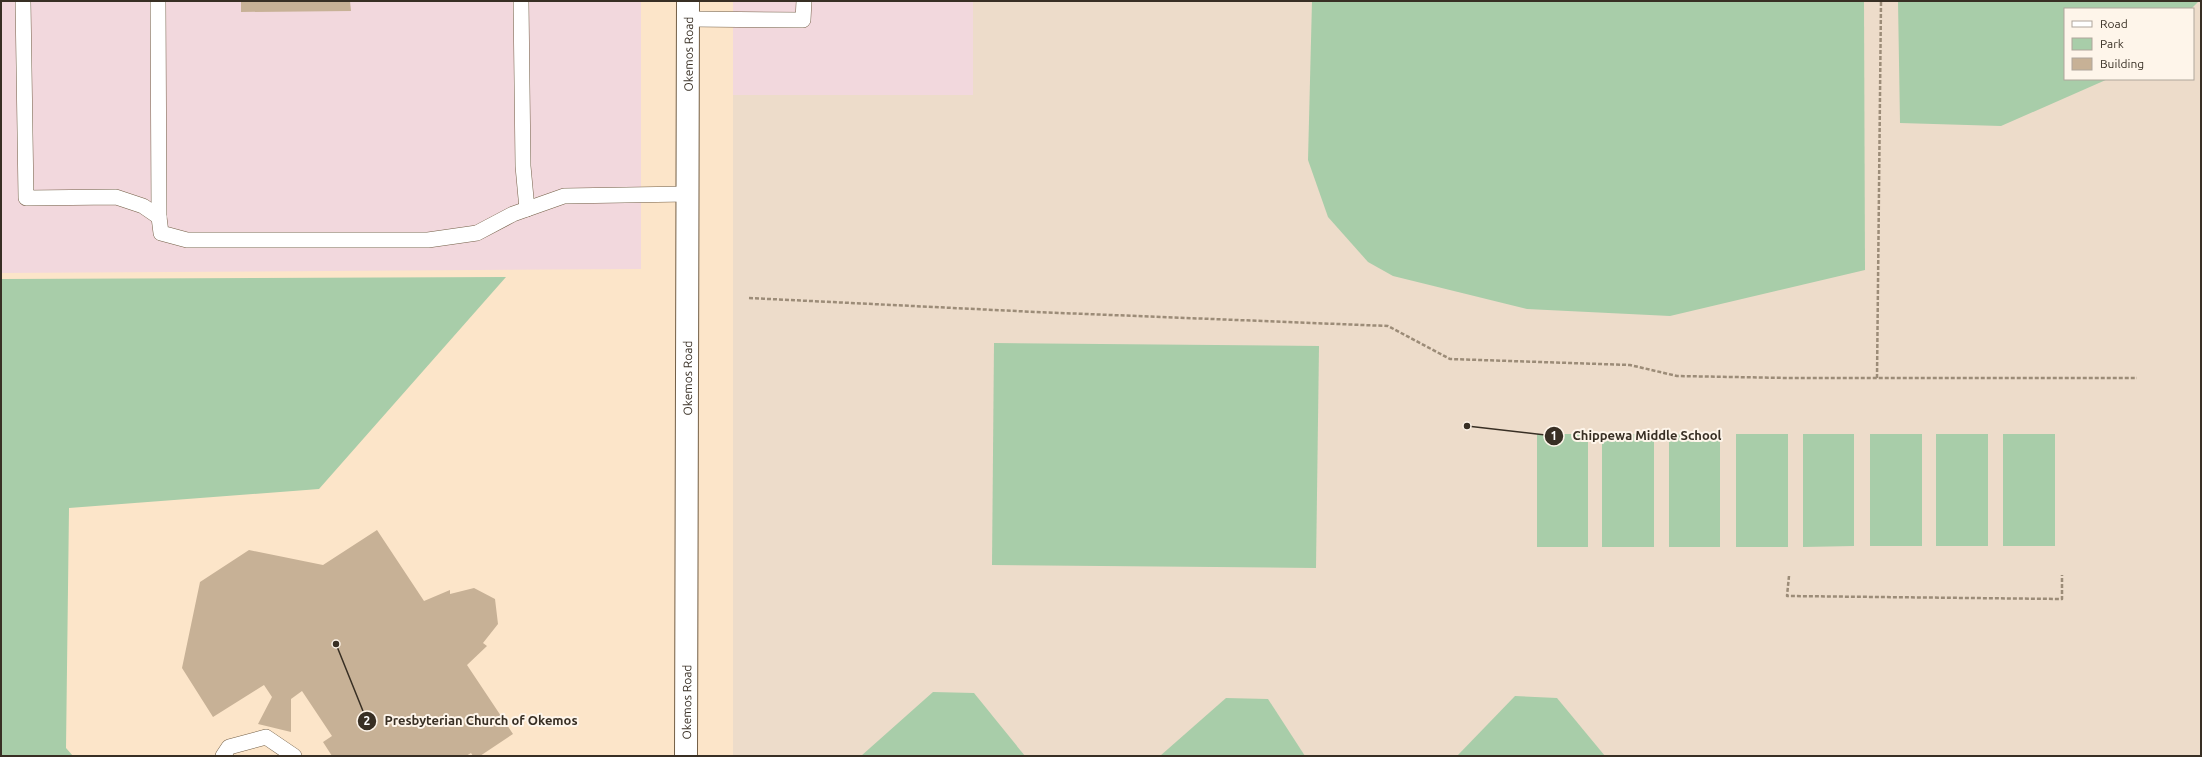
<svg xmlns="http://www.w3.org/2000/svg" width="2202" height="757" viewBox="0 0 2202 757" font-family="Ubuntu,sans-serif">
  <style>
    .commercial { fill: #f2d8dd }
    .education { fill: #eddcca; fill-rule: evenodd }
    .green { fill: #a8cda9 }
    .building { fill: #c7b196 }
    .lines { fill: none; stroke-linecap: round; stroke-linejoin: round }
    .lane-casing { stroke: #735f46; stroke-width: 16 }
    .secondary-casing { stroke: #735f46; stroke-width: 24 }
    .path { stroke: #9c8c78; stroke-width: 2.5; stroke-dasharray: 4 2; stroke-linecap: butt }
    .lane { stroke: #fff; stroke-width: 15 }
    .secondary { stroke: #fff; stroke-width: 22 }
    .labels { text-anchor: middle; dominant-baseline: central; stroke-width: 4; stroke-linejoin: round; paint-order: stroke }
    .street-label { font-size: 12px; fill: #382f24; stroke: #fef5ea }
    .leader { fill: none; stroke: #382f24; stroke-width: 1.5 }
    .callout-dot { fill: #382f24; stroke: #fef5ea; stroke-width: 1.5 }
    .mark-label { font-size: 12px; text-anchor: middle; font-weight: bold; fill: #fff }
    .callout-label { font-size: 13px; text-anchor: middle; font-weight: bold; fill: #382f24; stroke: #fef5ea; stroke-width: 4; stroke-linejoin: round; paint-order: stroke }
  </style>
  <rect width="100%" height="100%" fill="#fce5c9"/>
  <g class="commercial">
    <polygon points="1,1 641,1 641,269 1,273"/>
    <polygon points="733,1 973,1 973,96 733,95"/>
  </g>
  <path class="education" d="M973 1H2201V756H733V95H973ZM2065 9H2193V79H2065Z"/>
  <g class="green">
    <polygon points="1312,1 1864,1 1865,270 1670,316 1527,309 1393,276 1368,262 1328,217 1308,160"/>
    <polygon points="1898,1 2199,1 2191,9 2065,9 2065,79 2108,79 2001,126 1900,123"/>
    <polygon points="506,277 319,489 69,508 66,748 73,756 1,756 1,279"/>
    <polygon points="994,343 1319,346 1316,568 992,565"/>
    <rect x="1537" y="434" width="51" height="113"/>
    <rect x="1602" y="434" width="52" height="113"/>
    <rect x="1669" y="434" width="51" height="113"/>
    <rect x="1736" y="434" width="52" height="113"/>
    <polygon points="1803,434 1854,434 1854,546 1803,547"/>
    <rect x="1870" y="434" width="52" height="112"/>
    <rect x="1936" y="434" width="52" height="112"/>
    <rect x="2003" y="434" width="52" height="112"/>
    <polygon points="933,692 974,693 1025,756 861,756"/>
    <polygon points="1515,696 1557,698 1605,756 1457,756"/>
    <polygon points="1226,698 1268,699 1305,756 1160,756"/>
  </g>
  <g class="building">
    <polygon points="241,1 350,1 351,11 241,12"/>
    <polygon points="377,530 424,601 450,590 450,594 474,588 495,599 498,624 483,643 487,646 467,665 513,734 480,756 473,756 471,753 466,756 332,756 323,742 332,736 302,691 291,699 291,732 258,724 272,697 264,685 213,717 182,668 200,582 249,550 323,565"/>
  </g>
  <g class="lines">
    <defs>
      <g id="lane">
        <polyline points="23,1 26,198 116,197 143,206 159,217 161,233 187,240 428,240 477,233 513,214 564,196 687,194"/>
        <polyline points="158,1 159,217"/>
        <polyline points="521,1 523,166 527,209"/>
        <polyline points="688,19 803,20 804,1"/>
        <polyline points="223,756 229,747 266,737 294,756"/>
      </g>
      <g id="secondary">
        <path id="s1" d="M686 756 688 1"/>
      </g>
    </defs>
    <use href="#lane" class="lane-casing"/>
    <use href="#secondary" class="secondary-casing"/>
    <g class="path">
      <polyline points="749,298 1036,312 1388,326 1450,359 1630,365 1677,376 1789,378 2137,378"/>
      <polyline points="1877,378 1881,1"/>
      <polyline points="1789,576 1787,596 2062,599 2062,575"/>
    </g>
    <use href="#lane" class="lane"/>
    <use href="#secondary" class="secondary"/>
  </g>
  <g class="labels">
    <g class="street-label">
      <text stroke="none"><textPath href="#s1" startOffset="702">Okemos Road</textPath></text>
      <text stroke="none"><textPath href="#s1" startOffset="378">Okemos Road</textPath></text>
      <text stroke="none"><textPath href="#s1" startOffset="54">Okemos Road</textPath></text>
    </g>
  </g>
  <path class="leader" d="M1467 426L1554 436M336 644L367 721"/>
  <g class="callout-dot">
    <circle cx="1467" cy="426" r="4"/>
    <circle cx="336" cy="644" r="4"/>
    <circle cx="1554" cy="436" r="10"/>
    <circle cx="367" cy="721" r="10"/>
  </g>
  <g class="mark-label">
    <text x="1554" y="440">1</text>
    <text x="367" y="725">2</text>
  </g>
  <g class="callout-label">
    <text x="1647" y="440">Chippewa Middle School</text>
    <text x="481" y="725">Presbyterian Church of Okemos</text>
  </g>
  <rect width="2202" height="757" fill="none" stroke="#382f24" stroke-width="4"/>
  <rect x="2064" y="8" width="130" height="72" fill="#fef5ea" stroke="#afa69b"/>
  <rect x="2072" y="21" width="20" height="6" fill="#ffffff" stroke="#afa69b"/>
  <text x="2100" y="28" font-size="12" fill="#382f24">Road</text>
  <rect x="2072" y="38" width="20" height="12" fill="#a8cda9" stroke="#afa69b"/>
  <text x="2100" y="48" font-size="12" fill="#382f24">Park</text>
  <rect x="2072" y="58" width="20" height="12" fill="#c7b196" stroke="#afa69b"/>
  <text x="2100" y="68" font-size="12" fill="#382f24">Building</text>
</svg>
